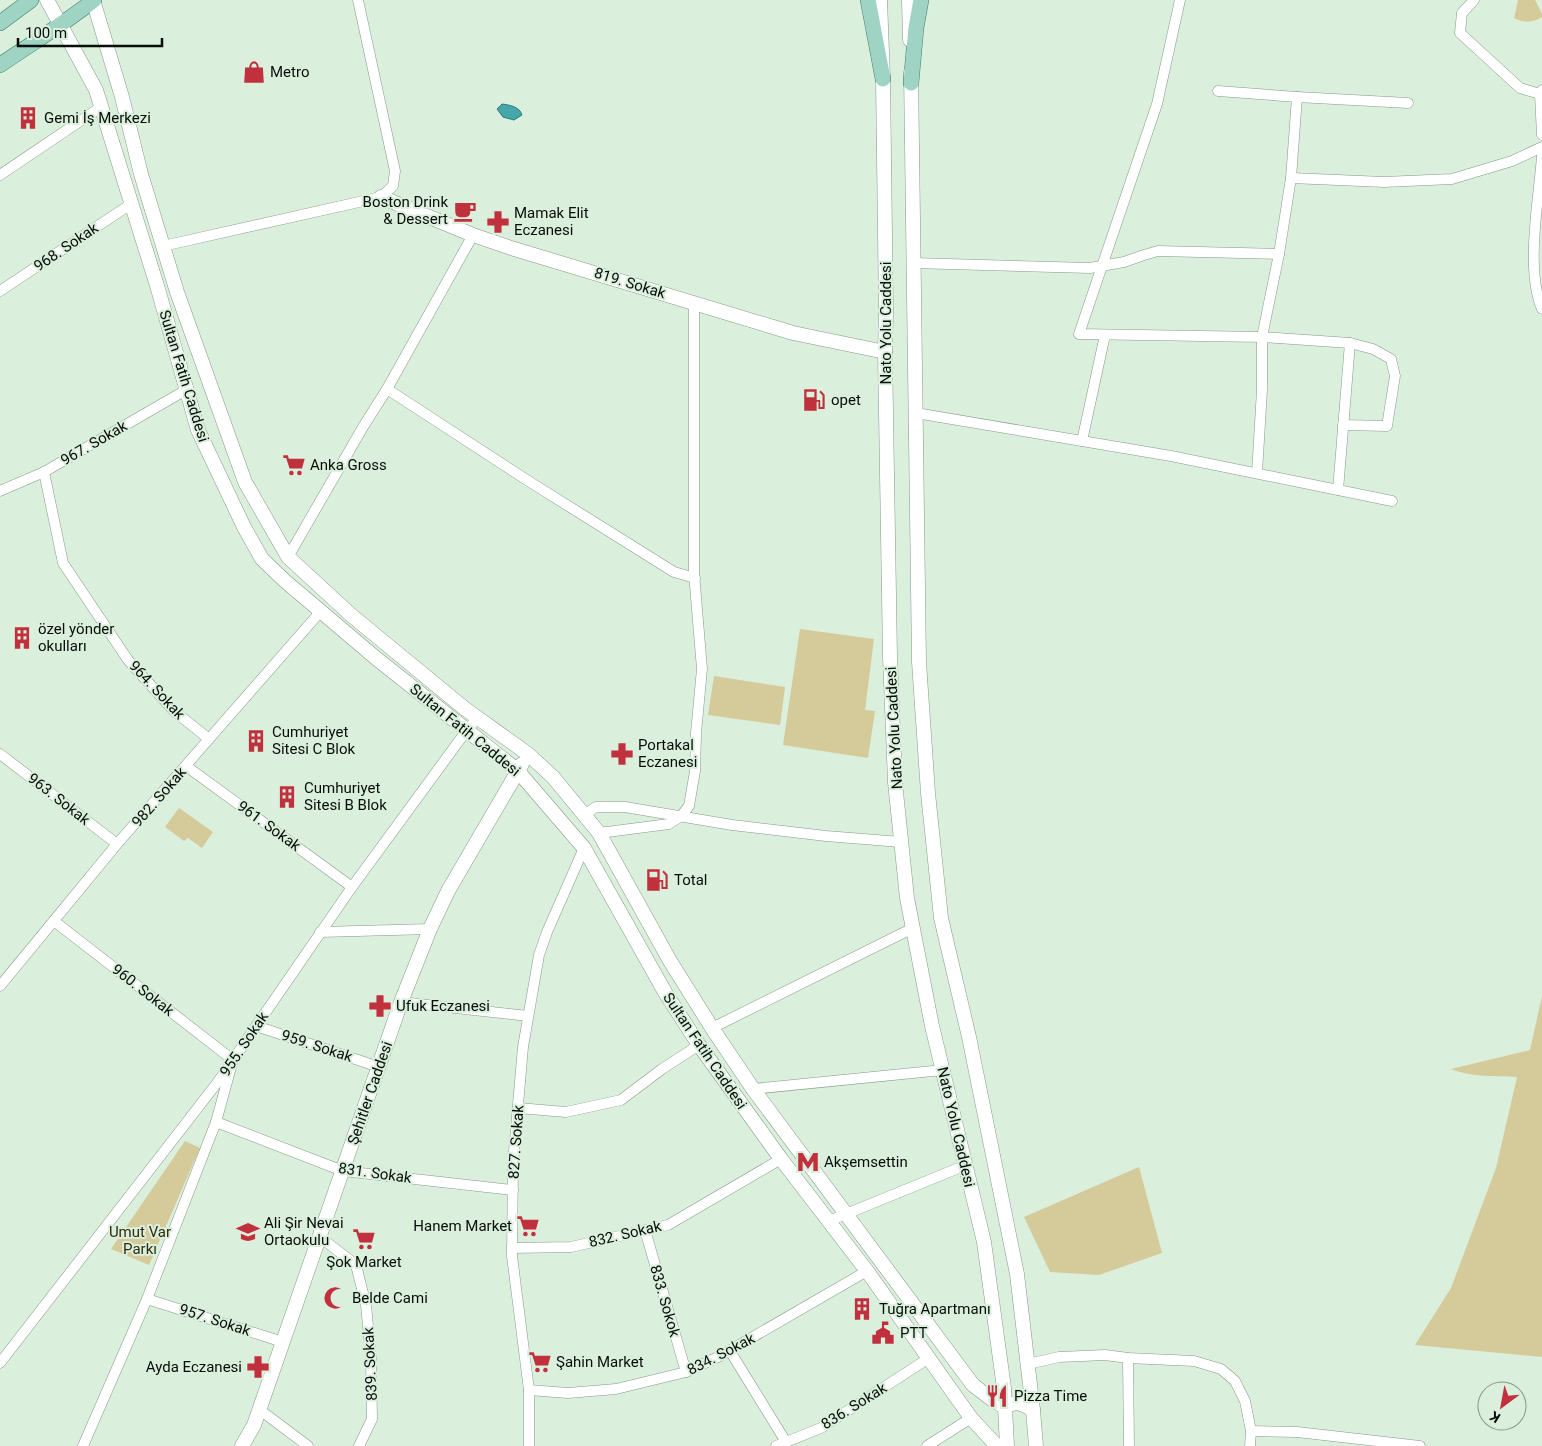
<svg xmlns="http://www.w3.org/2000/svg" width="1542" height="1446" viewBox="0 0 1542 1446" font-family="Roboto,sans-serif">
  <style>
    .green { fill: #d5ca99 }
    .water { fill: #46a7aa; stroke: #337979 }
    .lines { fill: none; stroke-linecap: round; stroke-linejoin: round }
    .street-casing { stroke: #879989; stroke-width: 11 }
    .secondary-casing { stroke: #879989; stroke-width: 15 }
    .primary-casing { stroke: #407c6a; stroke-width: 16 }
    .street { stroke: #fff; stroke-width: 10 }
    .secondary { stroke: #fff; stroke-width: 14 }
    .primary { stroke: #9fd4c5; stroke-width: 15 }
    .labels { text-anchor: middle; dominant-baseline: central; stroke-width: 4; stroke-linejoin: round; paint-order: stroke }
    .poi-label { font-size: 15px; fill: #070d08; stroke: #dbefdd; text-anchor: start }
    .street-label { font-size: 15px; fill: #070d08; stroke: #dbefdd }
    .park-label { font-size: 15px; fill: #312b0b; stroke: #dbefdd }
  </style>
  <rect width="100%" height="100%" fill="#dbefdd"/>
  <g class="green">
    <path d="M1518 0H1535L1542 14V17C1532 23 1525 23 1514 18Z"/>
    <polygon points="800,629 874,639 865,710 875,711 868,758 783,745"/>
    <polygon points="714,676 785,687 780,725 708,715"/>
    <polygon points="179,808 213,832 202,848 188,838 184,841 165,827"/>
    <path d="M1542 996V1357L1415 1345 1451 1288 1496 1168 1517 1077C1494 1075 1472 1078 1451 1069L1530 1050Z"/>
    <polygon points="185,1141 200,1148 149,1265 111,1249"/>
    <polygon points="1139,1167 1162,1253 1099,1275 1050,1272 1024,1217"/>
  </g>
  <path class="water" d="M502 104C510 105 520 107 522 115L514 120 503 117 497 109Z"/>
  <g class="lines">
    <defs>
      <g id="street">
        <polyline points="1180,0 1157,104 1079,334 1262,337 1350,343 1373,349 1391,359 1395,376 1387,426 1343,425"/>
        <polyline points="1474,0 1462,13 1460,33 1520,88 1540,94"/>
        <polyline points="1542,90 1540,94 1542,135"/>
        <polyline points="1218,91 1297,97 1408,103"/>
        <path d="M1542 156C1539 199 1525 269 1542 309"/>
        <polyline points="0,175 101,107"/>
        <polyline points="1291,178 1384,182 1452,179 1512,161 1542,147"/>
        <polyline points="163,246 381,197 393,186 395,171 358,0"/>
        <polyline points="913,263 1090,268 1124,262 1144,255 1158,251 1279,254"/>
        <polyline points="0,291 131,204"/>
        <polyline points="387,389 530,482 674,572 695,578"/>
        <polyline points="916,413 1171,456 1392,501"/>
        <polyline points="1082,441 1105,335"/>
        <polyline points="44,472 63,563 128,660 174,711 209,739"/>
        <polyline points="1257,473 1262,390 1262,337 1279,254 1291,178 1297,97"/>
        <polyline points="1338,490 1350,343"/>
        <polyline points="0,491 44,472 186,390"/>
        <polyline points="288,557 363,427 387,389 473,235"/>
        <polyline points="0,754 117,844"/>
        <polyline points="186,766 352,887"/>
        <polyline points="584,815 596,807 625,807 732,825 826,836 901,842"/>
        <polyline points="599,833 669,824 681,816 689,806 695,771 696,733 702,669 694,573 694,303"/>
        <polyline points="54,921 233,1060 216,1122 147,1299 83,1446"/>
        <polyline points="320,932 430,929"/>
        <polyline points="0,986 117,844 321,611"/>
        <polyline points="401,1002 528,1016"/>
        <polyline points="256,1026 379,1067"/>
        <polyline points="712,1028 913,928"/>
        <polyline points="753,1089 943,1070"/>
        <polyline points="518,1108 566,1112 621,1100 662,1069 699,1045"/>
        <polyline points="216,1122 343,1171 513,1190"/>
        <polyline points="829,1221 966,1165"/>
        <polyline points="645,1230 686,1372"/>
        <polyline points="320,1237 356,1265 366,1305 371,1358 372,1419 359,1446"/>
        <polyline points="512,1248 571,1247 668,1225 781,1159"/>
        <polyline points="147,1299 283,1342"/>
        <polyline points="730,1351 786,1442"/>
        <polyline points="1128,1358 1129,1446"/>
        <polyline points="0,1363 217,1083 352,887 467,730 478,717"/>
        <polyline points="1028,1364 1059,1357 1105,1355 1128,1358 1194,1361 1221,1369 1235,1381 1245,1401 1251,1431 1250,1446"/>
        <polyline points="529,1390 568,1393 616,1389 686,1372 720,1356 867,1271"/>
        <polyline points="260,1410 308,1446"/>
        <polyline points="1251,1431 1297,1432 1420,1446"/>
        <polyline points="529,1446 529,1390 512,1256 513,1163 523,1047 539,955 547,932 584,848"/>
        <polyline points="776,1446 821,1428 929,1358"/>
        <polyline points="927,1446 971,1418"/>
      </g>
      <g id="secondary">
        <polyline points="47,0 96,90 158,289 198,430 244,527 262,559 285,581 377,659 517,770 584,848 666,994 699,1045 781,1159 867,1271 971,1418 997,1446"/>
        <path d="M93 0 122 97 141 174 177 292 245 482 288 557 351 615 464 708 528 754 553 777 599 833 670 961 712 1028 753 1089 973 1385 994 1401 1005 1407C1017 1400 1022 1404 1033 1410"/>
        <polyline points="880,0 883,79 886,313 885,352 890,656 895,782 907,898 932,1026 984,1242 1004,1388 1007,1446"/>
        <polyline points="909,0 910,40"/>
        <polyline points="911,72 919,662 928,793 941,918 969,1037 1017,1274 1033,1410 1036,1446"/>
        <polyline points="381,197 473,235 511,248 793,333 885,352"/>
        <polyline points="242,1446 254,1425 401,1002 430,929 448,891 522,764"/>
      </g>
      <g id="primary">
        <polyline points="868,0 883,79"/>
        <polyline points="0,23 31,0"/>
        <path d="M0 65C32 43 64 24 94 0"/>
        <polyline points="911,83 916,28 921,0"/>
      </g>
    </defs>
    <use href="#street" class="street-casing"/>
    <use href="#secondary" class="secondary-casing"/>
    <use href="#primary" class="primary-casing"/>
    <use href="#street" class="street"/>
    <use href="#secondary" class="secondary"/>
    <use href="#primary" class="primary"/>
  </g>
  <defs>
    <symbol id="shop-bare" viewBox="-9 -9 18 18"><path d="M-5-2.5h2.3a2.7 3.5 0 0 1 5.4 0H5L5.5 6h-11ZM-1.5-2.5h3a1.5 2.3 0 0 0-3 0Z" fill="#c1303d" stroke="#dbefdd" stroke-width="2.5" paint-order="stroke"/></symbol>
    <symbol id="building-bare" viewBox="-9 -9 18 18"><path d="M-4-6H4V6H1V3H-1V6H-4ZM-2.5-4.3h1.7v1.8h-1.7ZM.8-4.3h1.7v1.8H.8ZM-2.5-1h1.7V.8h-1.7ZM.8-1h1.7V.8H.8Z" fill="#c1303d" stroke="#dbefdd" stroke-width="2.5" paint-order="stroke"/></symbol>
    <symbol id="cafe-bare" viewBox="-9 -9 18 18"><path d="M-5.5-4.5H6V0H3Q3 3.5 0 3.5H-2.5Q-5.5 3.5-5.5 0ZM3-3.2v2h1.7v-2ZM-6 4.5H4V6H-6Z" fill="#c1303d" stroke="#dbefdd" stroke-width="2.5" paint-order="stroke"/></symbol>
    <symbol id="pharmacy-bare" viewBox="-9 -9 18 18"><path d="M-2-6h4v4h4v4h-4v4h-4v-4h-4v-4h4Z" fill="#c1303d" stroke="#dbefdd" stroke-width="2.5" paint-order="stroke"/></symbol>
    <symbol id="fuel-bare" viewBox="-9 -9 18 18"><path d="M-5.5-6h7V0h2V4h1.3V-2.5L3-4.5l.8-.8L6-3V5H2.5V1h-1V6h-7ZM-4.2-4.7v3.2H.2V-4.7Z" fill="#c1303d" stroke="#dbefdd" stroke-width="2.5" paint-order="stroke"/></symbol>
    <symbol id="supermarket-bare" viewBox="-9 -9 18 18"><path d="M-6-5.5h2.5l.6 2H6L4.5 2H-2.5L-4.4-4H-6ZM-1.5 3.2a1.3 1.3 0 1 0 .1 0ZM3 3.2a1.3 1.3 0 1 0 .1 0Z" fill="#c1303d" stroke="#dbefdd" stroke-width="2.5" paint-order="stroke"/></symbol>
    <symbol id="metro-bare" viewBox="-9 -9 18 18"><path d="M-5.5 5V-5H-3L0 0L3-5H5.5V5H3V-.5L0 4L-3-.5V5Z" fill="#c1303d" stroke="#dbefdd" stroke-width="2.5" paint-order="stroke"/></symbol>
    <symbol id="school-bare" viewBox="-9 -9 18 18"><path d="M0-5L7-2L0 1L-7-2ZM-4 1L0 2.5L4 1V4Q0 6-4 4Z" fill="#c1303d" stroke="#dbefdd" stroke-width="2.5" paint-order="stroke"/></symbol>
    <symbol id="mosque-bare" viewBox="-9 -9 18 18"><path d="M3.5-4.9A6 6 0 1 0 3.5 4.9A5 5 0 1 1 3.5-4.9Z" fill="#c1303d" stroke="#dbefdd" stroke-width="2.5" paint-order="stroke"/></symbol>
    <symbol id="civic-bare" viewBox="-9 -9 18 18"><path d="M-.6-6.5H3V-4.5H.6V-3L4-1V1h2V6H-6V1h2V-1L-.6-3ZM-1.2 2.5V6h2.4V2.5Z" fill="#c1303d" stroke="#dbefdd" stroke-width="2.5" paint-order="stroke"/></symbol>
    <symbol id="restaurant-bare" viewBox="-9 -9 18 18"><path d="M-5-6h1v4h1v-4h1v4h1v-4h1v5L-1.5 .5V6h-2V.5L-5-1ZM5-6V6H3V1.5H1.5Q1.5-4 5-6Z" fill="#c1303d" stroke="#dbefdd" stroke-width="2.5" paint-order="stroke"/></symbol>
  </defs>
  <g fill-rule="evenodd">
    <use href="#shop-bare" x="238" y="56" width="32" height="32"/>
    <use href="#building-bare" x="12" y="102" width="32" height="32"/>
    <use href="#cafe-bare" x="449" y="195" width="32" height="32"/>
    <use href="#pharmacy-bare" x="482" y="206" width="32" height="32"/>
    <use href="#fuel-bare" x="798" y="384" width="32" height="32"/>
    <use href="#supermarket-bare" x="278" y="449" width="32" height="32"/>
    <use href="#building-bare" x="6" y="622" width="32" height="32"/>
    <use href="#building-bare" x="240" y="725" width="32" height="32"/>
    <use href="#pharmacy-bare" x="606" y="738" width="32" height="32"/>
    <use href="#building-bare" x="271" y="781" width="32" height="32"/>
    <use href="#fuel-bare" x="641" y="864" width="32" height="32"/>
    <use href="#pharmacy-bare" x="364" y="990" width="32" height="32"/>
    <use href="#metro-bare" x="792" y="1146" width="32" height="32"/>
    <use href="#supermarket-bare" x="512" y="1210" width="32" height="32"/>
    <use href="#school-bare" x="232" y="1216" width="32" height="32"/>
    <use href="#supermarket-bare" x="348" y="1223" width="32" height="32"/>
    <use href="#mosque-bare" x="319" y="1282" width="32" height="32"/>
    <use href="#building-bare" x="846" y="1293" width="32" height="32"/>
    <use href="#civic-bare" x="867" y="1317" width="32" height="32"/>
    <use href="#supermarket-bare" x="524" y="1346" width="32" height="32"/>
    <use href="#pharmacy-bare" x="242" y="1351" width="32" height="32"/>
    <use href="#restaurant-bare" x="981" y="1380" width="32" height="32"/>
  </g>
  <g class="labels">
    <g class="poi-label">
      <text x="270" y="72">Metro</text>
      <text x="44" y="118">Gemi İş Merkezi</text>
      <text x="448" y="202" text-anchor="end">Boston Drink<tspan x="448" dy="17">&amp; Dessert</tspan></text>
      <text x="514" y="213">Mamak Elit<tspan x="514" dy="17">Eczanesi</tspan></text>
      <text x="831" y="400">opet</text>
      <text x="310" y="465">Anka Gross</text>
      <text x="38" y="629">özel yönder<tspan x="38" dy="17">okulları</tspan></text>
      <text x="272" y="732">Cumhuriyet<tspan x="272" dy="17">Sitesi C Blok</tspan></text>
      <text x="638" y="745">Portakal<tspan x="638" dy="17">Eczanesi</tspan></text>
      <text x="304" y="788">Cumhuriyet<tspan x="304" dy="17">Sitesi B Blok</tspan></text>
      <text x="674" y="880">Total</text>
      <text x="396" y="1006">Ufuk Eczanesi</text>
      <text x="824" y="1162">Akşemsettin</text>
      <text x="264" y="1223">Ali Şir Nevai<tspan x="264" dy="17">Ortaokulu</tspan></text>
      <text x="512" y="1226" text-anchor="end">Hanem Market</text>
      <text x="364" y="1262" text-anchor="middle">Şok Market</text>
      <text x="352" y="1298">Belde Cami</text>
      <text x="879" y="1309">Tuğra Apartmanı</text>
      <text x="900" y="1333">PTT</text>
      <text x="556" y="1362">Şahin Market</text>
      <text x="242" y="1367" text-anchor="end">Ayda Eczanesi</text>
      <text x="1014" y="1396">Pizza Time</text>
    </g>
    <g class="street-label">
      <text transform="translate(66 247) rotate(-34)">968. Sokak</text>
      <text transform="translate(630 283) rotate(17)">819. Sokak</text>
      <text transform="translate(886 323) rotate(-90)">Nato Yolu Caddesi</text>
      <text transform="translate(184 376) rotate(73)">Sultan Fatih Caddesi</text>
      <text transform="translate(94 443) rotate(-30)">967. Sokak</text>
      <text transform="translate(157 690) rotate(47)">964. Sokak</text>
      <text transform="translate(894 728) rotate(-93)">Nato Yolu Caddesi</text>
      <text transform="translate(465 730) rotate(39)">Sultan Fatih Caddesi</text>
      <text transform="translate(159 797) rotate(-49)">982. Sokak</text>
      <text transform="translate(59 799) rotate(38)">963. Sokak</text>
      <text transform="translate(269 826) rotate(36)">961. Sokak</text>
      <text transform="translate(143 990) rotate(38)">960. Sokak</text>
      <text transform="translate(244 1044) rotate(-56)">955. Sokak</text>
      <text transform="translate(317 1046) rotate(18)">959. Sokak</text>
      <text transform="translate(705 1051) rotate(56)">Sultan Fatih Caddesi</text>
      <text transform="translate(370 1093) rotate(-71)">Şehitler Caddesi</text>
      <text transform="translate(956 1127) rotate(77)">Nato Yolu Caddesi</text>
      <text transform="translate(516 1142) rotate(-86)">827. Sokak</text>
      <text transform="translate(375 1173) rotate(8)">831. Sokak</text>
      <text transform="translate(625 1234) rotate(-13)">832. Sokak</text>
      <text transform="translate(665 1301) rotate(74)">833. Sokok</text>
      <text transform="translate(215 1320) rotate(18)">957. Sokak</text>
      <text transform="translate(721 1354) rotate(-27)">834. Sokak</text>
      <text transform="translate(370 1364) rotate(-93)">839. Sokak</text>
      <text transform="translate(854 1406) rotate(-32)">836. Sokak</text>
    </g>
    <g class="park-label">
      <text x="140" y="1232">Umut Var<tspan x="140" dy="17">Parkı</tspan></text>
    </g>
  </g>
  <g transform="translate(1502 1406) rotate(212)"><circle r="24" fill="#dbefdd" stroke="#869588"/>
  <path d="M0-4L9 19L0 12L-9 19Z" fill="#c1303d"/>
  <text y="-8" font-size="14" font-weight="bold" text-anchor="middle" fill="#070d08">K</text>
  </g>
  <path d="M18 38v8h144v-8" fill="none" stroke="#070d08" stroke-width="2.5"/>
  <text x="25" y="38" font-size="15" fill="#070d08" stroke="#dbefdd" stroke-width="4" paint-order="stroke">100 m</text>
</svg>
